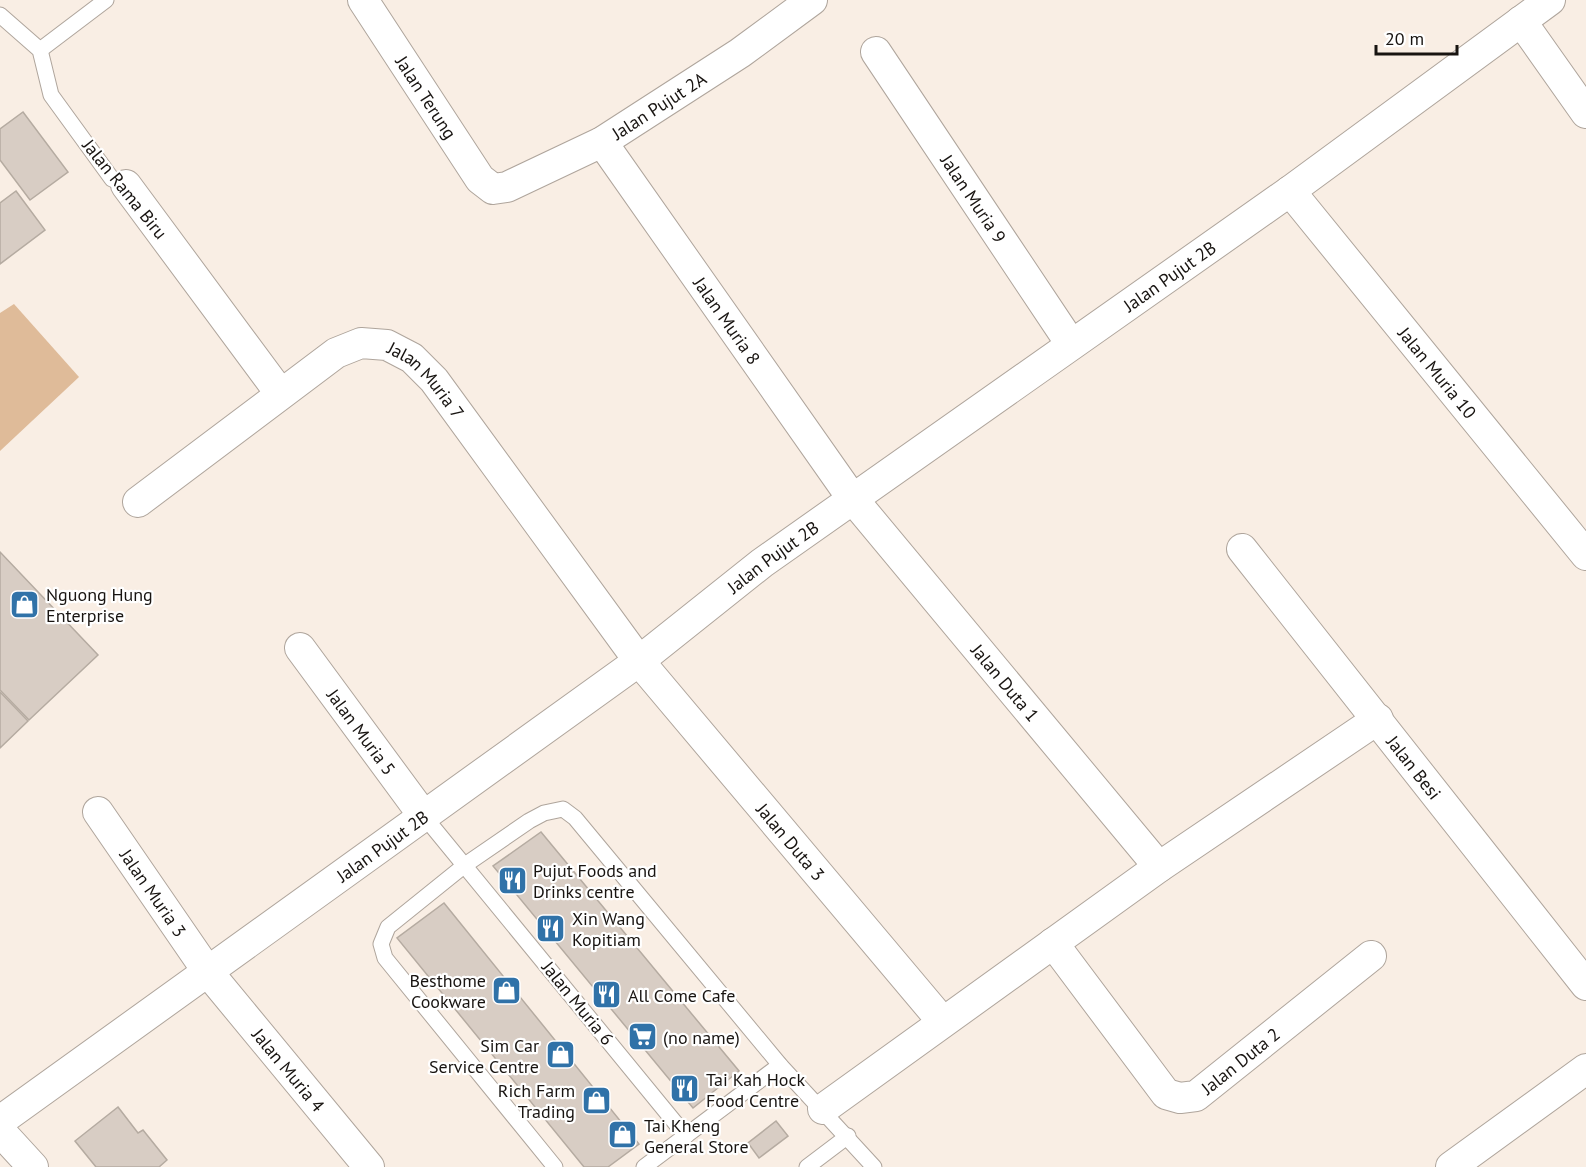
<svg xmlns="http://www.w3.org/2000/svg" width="1586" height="1167" viewBox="0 0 1586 1167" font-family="'PT Sans',sans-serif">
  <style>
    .green { fill: #dfbb99 }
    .building { fill: #d8cdc4; stroke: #b5aba1; stroke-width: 1.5 }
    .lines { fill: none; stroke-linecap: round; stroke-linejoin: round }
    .lane-casing { stroke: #afa59c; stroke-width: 17 }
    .street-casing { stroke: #afa59c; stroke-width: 32 }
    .lane { stroke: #fff; stroke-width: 15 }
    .street { stroke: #fff; stroke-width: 30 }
    .labels { text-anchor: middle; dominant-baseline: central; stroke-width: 4.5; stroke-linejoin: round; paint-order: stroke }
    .street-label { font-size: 18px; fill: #181411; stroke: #fff }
    .poi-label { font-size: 18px; fill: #181411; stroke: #fff; text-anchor: start }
  </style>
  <rect width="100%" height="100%" fill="#f9eee4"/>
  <polygon class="green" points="14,304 79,377 0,451 0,313"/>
  <g class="building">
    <polygon points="23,112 68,172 30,200 0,160 0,129"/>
    <polygon points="16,191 45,230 0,264 0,203"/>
    <polygon points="0,552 98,655 29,720 0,690"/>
    <polygon points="0,692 28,721 0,748"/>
    <polygon points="541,832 739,1071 693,1108 493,866"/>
    <polygon points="444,903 639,1144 608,1167 584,1167 397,938"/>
    <polygon points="118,1107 138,1133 143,1130 167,1160 159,1167 96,1167 75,1141"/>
    <polygon points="776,1121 788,1136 759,1158 748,1143"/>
  </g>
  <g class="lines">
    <defs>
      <g id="lane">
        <polyline points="0,15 40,50 51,95 112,179 126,185"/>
        <polyline points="40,50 106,0"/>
        <polyline points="423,815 686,1136"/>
        <polyline points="555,1167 385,958 381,944 388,927 465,865 529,821 544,813 563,809 575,818 780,1065 874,1167"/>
        <polyline points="644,1167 780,1065"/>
        <polyline points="807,1167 848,1136"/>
      </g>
      <g id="street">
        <path id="s1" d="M363 0 480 179 493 189 507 187 602 142 740 53 812 0"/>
        <polyline points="1521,21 1586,113"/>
        <path id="s2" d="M876 52 1071 344"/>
        <path id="s3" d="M602 142 852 498 1159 867"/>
        <polyline points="126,185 280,393"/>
        <path id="s4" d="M1290 191 1586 555"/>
        <path id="s5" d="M138 502 336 353 361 343 387 345 412 358 434 380 639 661 942 1021"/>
        <path id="s6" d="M1242 549 1586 985"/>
        <path id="s7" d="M300 648 423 815"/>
        <path id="s8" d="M98 812 208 972 369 1167"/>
        <path id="s9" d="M1053 943 1166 1094 1180 1098 1196 1096 1371 956"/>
        <polyline points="823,1109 1159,867 1378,719"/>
        <path id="s10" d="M0 1121 639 661 762 563 1290 191 1550 0"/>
        <polyline points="0,1131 33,1167"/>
        <polyline points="1451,1167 1586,1069"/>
      </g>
    </defs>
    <use href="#lane" class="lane-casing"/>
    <use href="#street" class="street-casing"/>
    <use href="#lane" class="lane"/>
    <use href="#street" class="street"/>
  </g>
  <defs>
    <symbol id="shop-square" viewBox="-11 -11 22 22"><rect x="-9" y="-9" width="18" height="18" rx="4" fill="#3072a8" stroke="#fff"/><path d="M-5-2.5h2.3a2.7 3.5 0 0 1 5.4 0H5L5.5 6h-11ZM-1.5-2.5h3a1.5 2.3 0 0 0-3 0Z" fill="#fff"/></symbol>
    <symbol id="restaurant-square" viewBox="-11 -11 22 22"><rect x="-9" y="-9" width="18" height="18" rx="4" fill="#3072a8" stroke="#fff"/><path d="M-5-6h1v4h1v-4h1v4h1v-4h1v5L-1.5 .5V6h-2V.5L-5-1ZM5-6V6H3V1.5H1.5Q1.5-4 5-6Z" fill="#fff"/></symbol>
    <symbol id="supermarket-square" viewBox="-11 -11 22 22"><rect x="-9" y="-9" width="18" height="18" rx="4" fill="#3072a8" stroke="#fff"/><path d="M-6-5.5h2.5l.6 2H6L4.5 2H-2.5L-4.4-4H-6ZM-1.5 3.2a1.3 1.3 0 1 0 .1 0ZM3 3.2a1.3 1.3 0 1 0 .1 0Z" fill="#fff"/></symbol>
  </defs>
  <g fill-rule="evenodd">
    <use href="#shop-square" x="8" y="588" width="33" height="33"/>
    <use href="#restaurant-square" x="496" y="864" width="33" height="33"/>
    <use href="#restaurant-square" x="534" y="912" width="33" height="33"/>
    <use href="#shop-square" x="490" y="974" width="33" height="33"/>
    <use href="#restaurant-square" x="590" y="978" width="33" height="33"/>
    <use href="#supermarket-square" x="626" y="1020" width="33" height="33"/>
    <use href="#shop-square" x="544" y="1038" width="33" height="33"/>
    <use href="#restaurant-square" x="668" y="1072" width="33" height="33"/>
    <use href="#shop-square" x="580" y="1084" width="33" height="33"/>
    <use href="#shop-square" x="606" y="1118" width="33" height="33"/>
  </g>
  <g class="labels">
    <g class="street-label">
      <text stroke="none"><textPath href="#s1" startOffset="116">Jalan Terung</textPath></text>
      <text stroke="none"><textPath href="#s1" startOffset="417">Jalan Pujut 2A</textPath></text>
      <text transform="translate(125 189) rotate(51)">Jalan Rama Biru</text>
      <text stroke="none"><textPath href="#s2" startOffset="176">Jalan Muria 9</textPath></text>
      <text stroke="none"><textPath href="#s10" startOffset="1443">Jalan Pujut 2B</textPath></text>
      <text stroke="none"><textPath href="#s3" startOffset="218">Jalan Muria 8</textPath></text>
      <text stroke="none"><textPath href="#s4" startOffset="234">Jalan Muria 10</textPath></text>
      <text stroke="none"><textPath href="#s5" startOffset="354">Jalan Muria 7</textPath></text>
      <text stroke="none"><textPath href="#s10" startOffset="957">Jalan Pujut 2B</textPath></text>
      <text stroke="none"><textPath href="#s3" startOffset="675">Jalan Duta 1</textPath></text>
      <text stroke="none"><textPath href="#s7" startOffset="104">Jalan Muria 5</textPath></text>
      <text stroke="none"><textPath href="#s6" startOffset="278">Jalan Besi</textPath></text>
      <text stroke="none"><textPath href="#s5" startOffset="944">Jalan Duta 3</textPath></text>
      <text stroke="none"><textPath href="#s10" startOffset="471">Jalan Pujut 2B</textPath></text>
      <text stroke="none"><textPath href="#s8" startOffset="98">Jalan Muria 3</textPath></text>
      <text transform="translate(578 1003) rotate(51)">Jalan Muria 6</text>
      <text stroke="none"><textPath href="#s9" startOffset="276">Jalan Duta 2</textPath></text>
      <text stroke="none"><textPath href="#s8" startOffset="321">Jalan Muria 4</textPath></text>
    </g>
    <g class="poi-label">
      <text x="46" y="594">Nguong Hung<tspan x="46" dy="21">Enterprise</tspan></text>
      <text x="533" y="870">Pujut Foods and<tspan x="533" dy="21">Drinks centre</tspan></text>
      <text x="572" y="918">Xin Wang<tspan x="572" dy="21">Kopitiam</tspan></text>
      <text x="486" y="980" text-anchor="end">Besthome<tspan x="486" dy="21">Cookware</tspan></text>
      <text x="628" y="995">All Come Cafe</text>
      <text x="663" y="1037">(no name)</text>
      <text x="539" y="1045" text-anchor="end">Sim Car<tspan x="539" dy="21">Service Centre</tspan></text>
      <text x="706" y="1079">Tai Kah Hock<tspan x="706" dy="21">Food Centre</tspan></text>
      <text x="575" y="1090" text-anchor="end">Rich Farm<tspan x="575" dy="21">Trading</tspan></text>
      <text x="644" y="1125">Tai Kheng<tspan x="644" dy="21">General Store</tspan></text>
    </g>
  </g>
  <path d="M1376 45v9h81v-9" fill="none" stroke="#181411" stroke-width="3"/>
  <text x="1385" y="45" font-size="18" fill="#181411" stroke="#ffffff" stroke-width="4.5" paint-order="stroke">20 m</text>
</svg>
